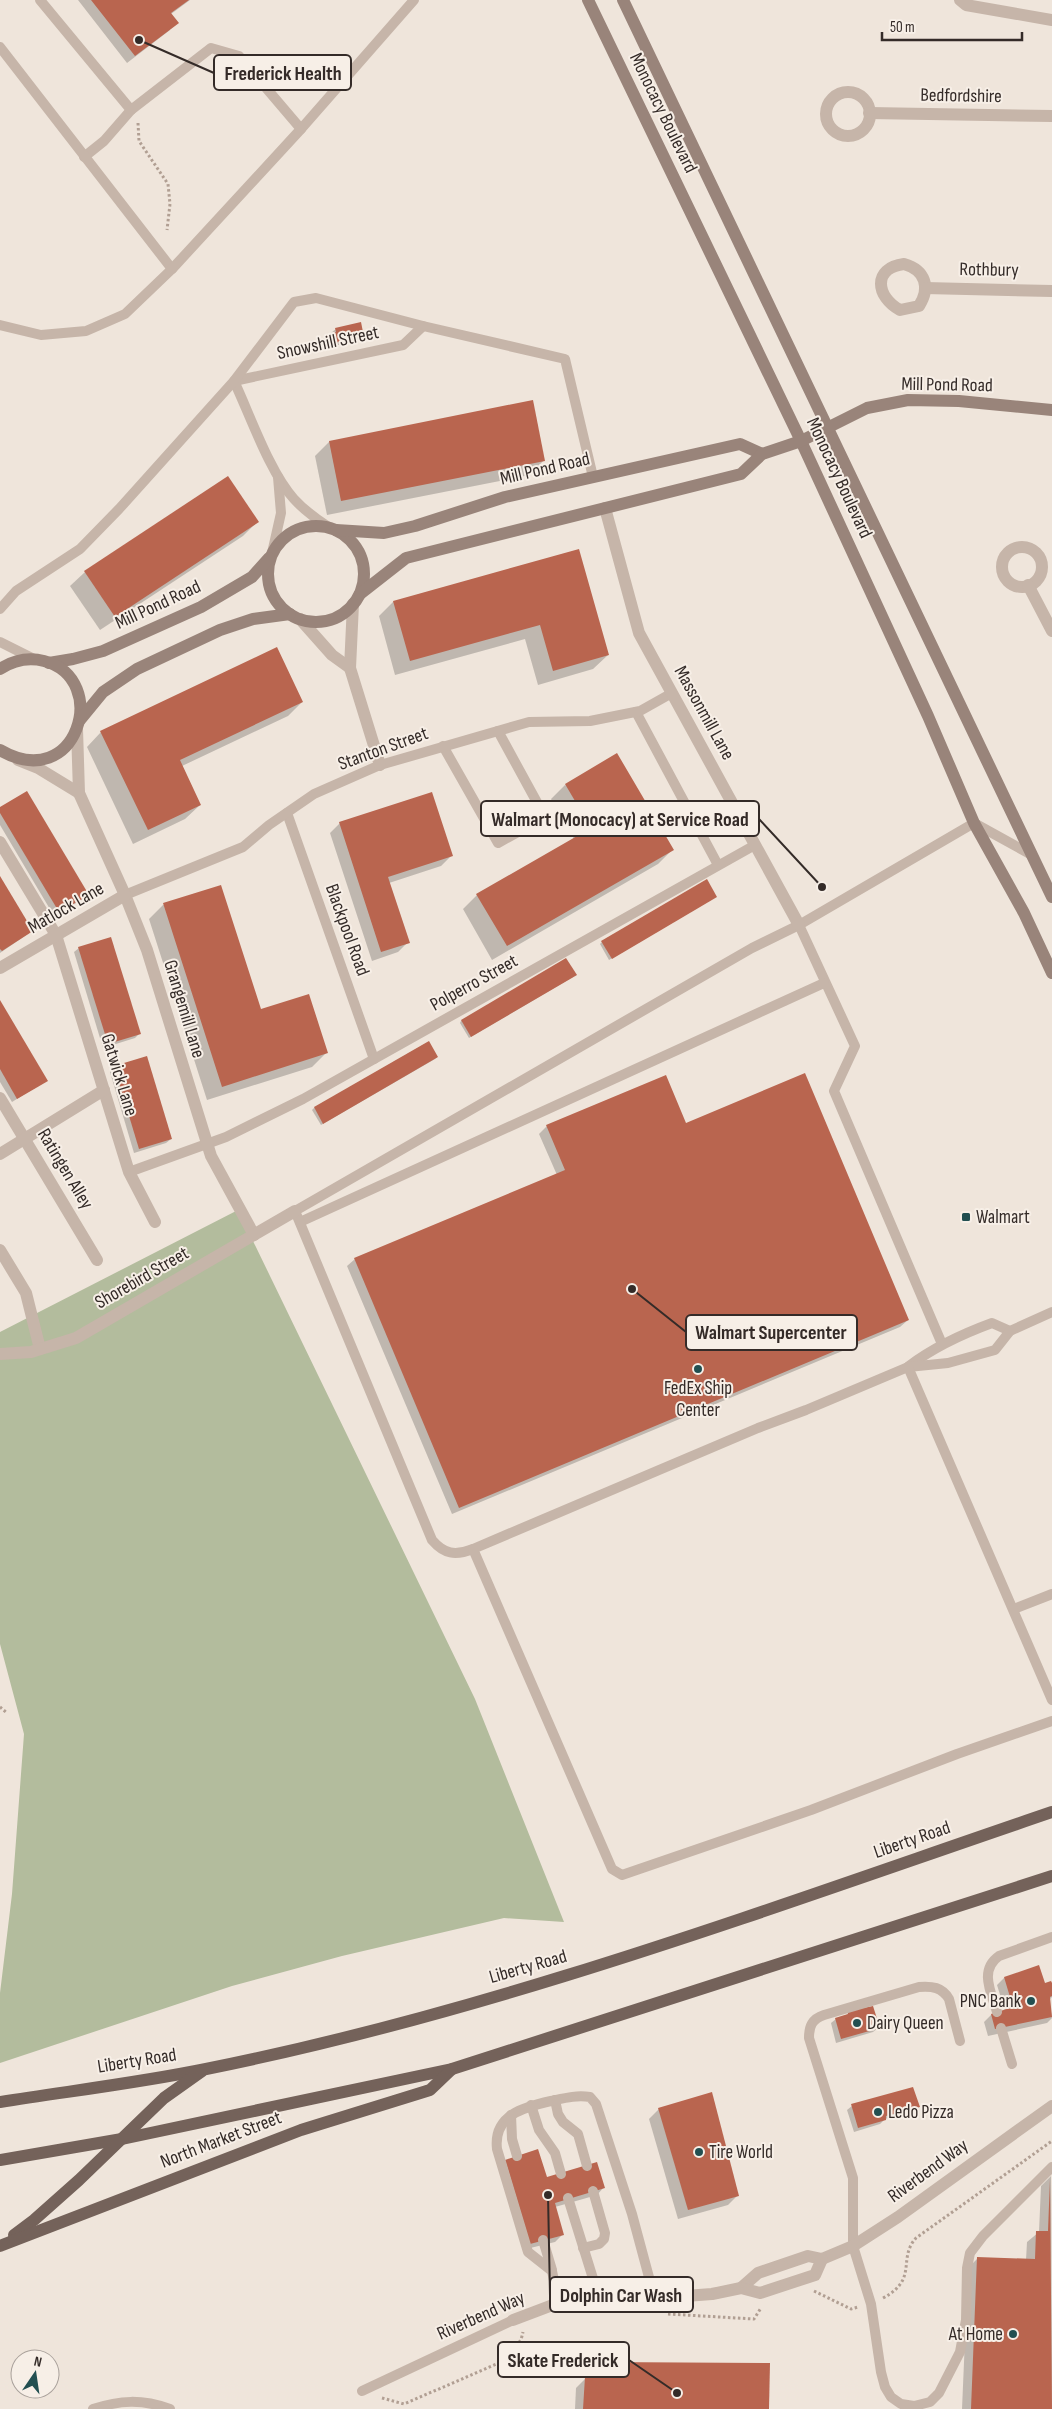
<svg xmlns="http://www.w3.org/2000/svg" width="1052" height="2409" viewBox="0 0 1052 2409" font-family="'Sofia Sans Condensed',sans-serif">
  <style>
    .green { fill: #b3bc9d }
    .shadow { fill: #0003 }
    .building { fill: #b9654f }
    .lines { fill: none; stroke-linecap: round; stroke-linejoin: round }
    .path { stroke: #b19f93; stroke-width: 3; stroke-dasharray: 2.5 2.5; stroke-linecap: butt }
    .lane { stroke: #c6b5a9; stroke-width: 10 }
    .street { stroke: #c6b5a9; stroke-width: 12 }
    .secondary { stroke: #99847a; stroke-width: 12 }
    .primary { stroke: #74625a; stroke-width: 12 }
    .poi-dot { fill: #224f51; stroke: #f7efe7; stroke-width: 2 }
    .labels { text-anchor: middle; dominant-baseline: central; stroke-width: 4; stroke-linejoin: round; paint-order: stroke }
    .street-label { font-size: 19px; fill: #342b28; stroke: #f7efe7 }
    .poi-label { font-size: 19px; fill: #342b28; stroke: #f7efe7; text-anchor: start }
    .leader { fill: none; stroke: #342b28; stroke-width: 2 }
    .callout-dot { fill: #342b28; stroke: #f7efe7; stroke-width: 2 }
    .callout { fill: #f7efe7; stroke: #342b28; stroke-width: 2 }
    .callout-label { font-size: 20px; text-anchor: middle; font-weight: bold; fill: #342b28 }
  </style>
  <rect width="100%" height="100%" fill="#efe5db"/>
  <polygon class="green" points="238,1210 475,1699 564,1922 504,1918 342,1956 232,1986 0,2063 0,1993 12,1894 24,1734 0,1644 0,1332"/>
  <g class="shadow">
    <polygon points="78,0 190,0 171,14 170,30 127,63"/>
    <polygon points="336,329 363,336 358,341 324,348 322,340"/>
    <polygon points="329,442 544,460 530,475 327,515 315,456"/>
    <polygon points="257,522 243,536 100,630 70,586 85,572"/>
    <polygon points="578,550 608,655 593,669 538,685 525,639 395,675 379,616 393,602"/>
    <polygon points="302,702 288,716 182,766 200,805 185,819 133,844 87,747 101,732"/>
    <polygon points="565,785 672,850 658,864 492,960 463,909 477,895 574,839 551,799"/>
    <polygon points="0,808 88,895 83,899 54,916 0,825"/>
    <polygon points="340,823 451,856 441,866 389,883 408,942 398,952 372,961 330,833"/>
    <polygon points="0,879 32,931 0,953"/>
    <polygon points="220,887 260,1010 327,1052 312,1067 207,1100 149,919 163,905"/>
    <polygon points="714,898 609,960 600,944 602,942"/>
    <polygon points="79,948 140,1033 135,1038 103,1048 74,952"/>
    <polygon points="566,959 573,977 469,1038 460,1023 461,1021"/>
    <polygon points="0,1002 46,1081 12,1102 0,1082"/>
    <polygon points="428,1042 437,1057 435,1059 321,1125 312,1110 314,1108"/>
    <polygon points="146,1057 171,1139 166,1143 134,1153 110,1072 114,1067"/>
    <polygon points="685,1124 908,1320 900,1327 452,1514 347,1266 355,1259 557,1175 539,1134 547,1126"/>
    <polygon points="1004,1978 1052,1987 1052,1997 1049,2000 1052,2018 1047,2023 988,2036 984,2022 991,2015 1005,2011 997,1985"/>
    <polygon points="856,2011 878,2028 873,2032 836,2043 831,2023 836,2019"/>
    <polygon points="852,2106 919,2107 914,2112 885,2119 880,2124 854,2132 847,2110"/>
    <polygon points="659,2109 738,2195 728,2205 678,2219 649,2119"/>
    <polygon points="1051,2176 1052,2409 962,2409 968,2268 978,2258 1026,2260 1027,2242 1039,2232 1041,2186"/>
    <polygon points="546,2179 604,2187 597,2195 555,2207 562,2235 555,2242 522,2250"/>
    <polygon points="586,2378 767,2409 575,2409 576,2388"/>
  </g>
  <g class="building">
    <polygon points="91,0 189,0 171,13 179,23 135,56"/>
    <polygon points="361,322 364,337 329,344 326,335 336,332 335,328"/>
    <polygon points="533,400 545,461 341,501 329,441"/>
    <polygon points="228,476 259,522 115,617 84,571"/>
    <polygon points="579,549 609,655 553,671 540,625 410,661 393,601"/>
    <polygon points="277,647 303,702 180,760 201,805 148,830 100,731"/>
    <polygon points="617,753 674,850 507,946 476,894 591,828 565,784"/>
    <polygon points="27,791 89,895 59,912 0,813 0,807"/>
    <polygon points="432,792 453,856 388,877 410,943 381,952 339,822"/>
    <polygon points="0,876 33,931 2,951 0,949"/>
    <polygon points="707,879 717,897 612,959 601,941"/>
    <polygon points="221,885 261,1009 309,994 328,1053 222,1087 163,903"/>
    <polygon points="111,937 141,1034 108,1044 78,947"/>
    <polygon points="566,958 577,975 471,1037 461,1020"/>
    <polygon points="0,1000 48,1081 17,1099 0,1069"/>
    <polygon points="429,1041 438,1057 323,1124 314,1107"/>
    <polygon points="147,1056 172,1139 139,1149 114,1066"/>
    <polygon points="805,1073 909,1320 459,1508 354,1258 565,1170 546,1125 666,1075 686,1123"/>
    <polygon points="1039,1965 1045,1983 1051,1981 1052,1983 1052,1996 1050,1997 1052,2017 995,2029 991,2014 1013,2007 1004,1977"/>
    <polygon points="873,2006 880,2028 841,2039 835,2018 848,2014 847,2011"/>
    <polygon points="913,2087 920,2107 886,2116 886,2120 858,2128 851,2104"/>
    <polygon points="712,2092 739,2196 688,2210 658,2108"/>
    <polygon points="538,2149 547,2177 597,2162 605,2188 555,2203 564,2235 530,2244 505,2160"/>
    <polygon points="1050,2179 1052,2409 971,2409 977,2257 1035,2259 1036,2231 1048,2231"/>
    <polygon points="602,2362 770,2363 769,2409 583,2409 585,2377"/>
  </g>
  <g class="lines">
    <g class="path">
      <polyline points="138,123 139,141 168,184 170,204 167,230"/>
      <polyline points="0,1707 7,1713"/>
      <polyline points="814,2291 851,2309 858,2307"/>
      <path d="M883 2298C919 2279 897 2259 916 2238L1052 2141"/>
      <polyline points="668,2314 754,2319 761,2308"/>
      <polyline points="382,2398 404,2404 499,2363 521,2340 523,2332"/>
    </g>
    <g class="lane">
      <polyline points="40,0 131,110 104,141 84,157"/>
      <polyline points="0,47 172,269"/>
      <polyline points="131,110 211,48 239,56 301,129"/>
      <polyline points="0,325 41,335 86,331 125,314 172,269 301,129 414,0"/>
      <path d="M327 526C315 518 304 510 294 499 270 473 250 415 234 381L403 345 423 326"/>
      <polyline points="272,553 281,513 278,477"/>
      <polyline points="0,609 16,591 80,549 119,509 234,381 294,302 316,298 423,326 565,359 593,477"/>
      <polyline points="0,642 34,659"/>
      <polyline points="636,712 718,865"/>
      <polyline points="443,746 498,843 545,817 498,731"/>
      <polyline points="287,813 374,1059"/>
      <polyline points="125,895 243,847 269,825 314,794 380,765 529,722 590,721 640,711 672,693"/>
      <polyline points="799,925 855,1046 834,1091 942,1344"/>
      <polyline points="129,1172 226,1137 303,1099 755,845"/>
      <polyline points="300,1222 824,983"/>
      <path d="M909 1366C934 1347 962 1334 992 1323L1010 1331"/>
      <polyline points="908,1367 948,1363 995,1350 1010,1331 1052,1312"/>
      <path d="M473 1549C455 1556 444 1554 432 1540L295 1211 752 948 799 925 974 823 1032 855"/>
      <polyline points="1014,1609 1052,1594"/>
      <polyline points="1052,1700 908,1367 806,1410 758,1428 473,1549 612,1869 622,1875 811,1810 957,1754 1052,1721"/>
      <path d="M997 2012C991 1992 979 1970 999 1956L1052 1937"/>
      <polyline points="1001,2028 1012,2064"/>
      <path d="M960 2041 949 1999C942 1987 932 1986 919 1987L824 2015C812 2019 809 2026 809 2038L853 2178V2246L871 2304 881 2372 885 2387 891 2397 901 2404 914 2406 930 2402 939 2393 960 2352 966 2320 967 2268 970 2253 983 2236 1052 2167"/>
      <polyline points="555,2100 558,2114 563,2122 578,2134 587,2166"/>
      <polyline points="531,2105 539,2130 555,2153 561,2174"/>
      <polyline points="511,2115 512,2139 517,2156"/>
      <polyline points="568,2198 600,2301"/>
      <polyline points="543,2240 552,2270"/>
      <polyline points="583,2248 599,2244 604,2239 605,2233 593,2191"/>
      <path d="M559 2304 552 2271 528 2252 497 2149C493 2115 524 2107 551 2101 565 2098 576 2095 590 2097L596 2104 632 2214 650 2281 651 2299"/>
      <polyline points="362,2391 513,2320"/>
      <path d="M93 2409C120 2400 142 2399 170 2409"/>
    </g>
    <g class="street">
      <polyline points="960,0 966,5 1052,20"/>
      <circle cx="848" cy="114" r="22"/>
      <polyline points="869,113 1052,116"/>
      <path d="M904 264C925 270 931 287 919 306L900 310C876 297 872 268 904 264Z"/>
      <polyline points="925,288 1052,291"/>
      <polyline points="605,508 639,633 799,925"/>
      <circle cx="1022" cy="567" r="20"/>
      <polyline points="1028,585 1052,631"/>
      <polyline points="353,604 350,668 380,765"/>
      <polyline points="300,619 332,655 350,668"/>
      <polyline points="77,729 79,793 125,895 147,950 211,1156 254,1235"/>
      <polyline points="18,760 38,768 79,793"/>
      <polyline points="0,842 56,935 129,1172 155,1222"/>
      <polyline points="0,968 125,895"/>
      <polyline points="0,1098 97,1260"/>
      <polyline points="0,1154 104,1090"/>
      <polyline points="0,1250 26,1293 40,1349"/>
      <polyline points="0,1354 31,1352 76,1338 295,1211"/>
      <polyline points="741,2288 758,2273 808,2256 822,2259 853,2246 898,2217 1052,2106"/>
      <polyline points="513,2320 550,2306 578,2301 632,2300 712,2294 741,2288 760,2293 815,2275 822,2259"/>
    </g>
    <g class="secondary">
      <polyline points="588,0 801,441 928,716 974,823 1024,913 1052,973"/>
      <polyline points="623,0 1052,897"/>
      <circle cx="316" cy="574" r="48"/>
      <polyline points="336,530 384,533 415,526 505,497 740,444 762,454"/>
      <polyline points="360,594 406,558 741,474 762,454 801,441 867,408 908,400 959,401 1052,410"/>
      <polyline points="49,663 73,659 103,651 201,607 252,577 269,558"/>
      <path d="M0 669C14 660 28 657 44 661 112 679 77 795 0 750"/>
      <polyline points="80,720 103,692 137,669 220,630 253,619 290,614"/>
    </g>
    <g class="primary">
      <path d="M0 2102C69 2091 138 2083 206 2069 496 2011 773 1907 1052 1812"/>
      <polyline points="0,2160 122,2139 452,2069 1052,1876"/>
      <polyline points="14,2235 34,2220 79,2180 164,2098 202,2071"/>
      <polyline points="0,2246 301,2130 430,2090 452,2069"/>
    </g>
  </g>
  <g class="poi-dot">
    <rect x="961" y="1212" width="10" height="10" rx="2.5"/>
    <circle cx="698" cy="1369" r="5"/>
    <circle cx="1031" cy="2001" r="5"/>
    <circle cx="857" cy="2023" r="5"/>
    <circle cx="878" cy="2112" r="5"/>
    <circle cx="699" cy="2152" r="5"/>
    <circle cx="1013" cy="2334" r="5"/>
  </g>
  <g class="labels">
    <g class="street-label">
      <text transform="translate(961 96) rotate(1)">Bedfordshire</text>
      <text transform="translate(663 113) rotate(64)">Monocacy Boulevard</text>
      <text transform="translate(989 270) rotate(1)">Rothbury</text>
      <text transform="translate(328 343) rotate(-12)">Snowshill Street</text>
      <text transform="translate(947 385) rotate(1)">Mill Pond Road</text>
      <text transform="translate(545 469) rotate(-13)">Mill Pond Road</text>
      <text transform="translate(839 478) rotate(65)">Monocacy Boulevard</text>
      <text transform="translate(158 605) rotate(-25)">Mill Pond Road</text>
      <text transform="translate(704 713) rotate(61)">Massonmill Lane</text>
      <text transform="translate(383 749) rotate(-20)">Stanton Street</text>
      <text transform="translate(66 908) rotate(-30)">Matlock Lane</text>
      <text transform="translate(347 930) rotate(70)">Blackpool Road</text>
      <text transform="translate(474 983) rotate(-29)">Polperro Street</text>
      <text transform="translate(184 1009) rotate(73)">Grangemill Lane</text>
      <text transform="translate(119 1075) rotate(73)">Gatwick Lane</text>
      <text transform="translate(65 1169) rotate(59)">Ratingen Alley</text>
      <text transform="translate(142 1278) rotate(-30)">Shorebird Street</text>
      <text transform="translate(912 1840) rotate(-19)">Liberty Road</text>
      <text transform="translate(528 1967) rotate(-16)">Liberty Road</text>
      <text transform="translate(137 2061) rotate(-9)">Liberty Road</text>
      <text transform="translate(221 2140) rotate(-21)">North Market Street</text>
      <text transform="translate(928 2171) rotate(-36)">Riverbend Way</text>
      <text transform="translate(481 2316) rotate(-24)">Riverbend Way</text>
    </g>
    <g class="poi-label">
      <text x="976" y="1217">Walmart</text>
      <text x="698" y="1388" text-anchor="middle">FedEx Ship<tspan x="698" dy="22">Center</tspan></text>
      <text x="1021" y="2001" text-anchor="end">PNC Bank</text>
      <text x="867" y="2023">Dairy Queen</text>
      <text x="888" y="2112">Ledo Pizza</text>
      <text x="709" y="2152">Tire World</text>
      <text x="1003" y="2334" text-anchor="end">At Home</text>
    </g>
  </g>
  <path class="leader" d="M139 40L214 73M822 887L759 819M632 1289L686 1332M548 2195L550 2295M677 2393L629 2360"/>
  <g class="callout-dot">
    <circle cx="139" cy="40" r="5"/>
    <circle cx="822" cy="887" r="5"/>
    <circle cx="632" cy="1289" r="5"/>
    <circle cx="548" cy="2195" r="5"/>
    <circle cx="677" cy="2393" r="5"/>
  </g>
  <g class="callout">
    <rect x="214" y="55" width="137" height="35" rx="5"/>
    <rect x="481" y="801" width="278" height="35" rx="5"/>
    <rect x="686" y="1315" width="171" height="35" rx="5"/>
    <rect x="550" y="2277" width="143" height="35" rx="5"/>
    <rect x="498" y="2342" width="131" height="35" rx="5"/>
  </g>
  <g class="callout-label">
    <text x="283" y="80">Frederick Health</text>
    <text x="620" y="826">Walmart (Monocacy) at Service Road</text>
    <text x="771" y="1339">Walmart Supercenter</text>
    <text x="621" y="2302">Dolphin Car Wash</text>
    <text x="563" y="2367">Skate Frederick</text>
  </g>
  <g transform="translate(35 2374) rotate(13)"><circle r="24" fill="#f7efe7" stroke="#a9a19b"/>
  <path d="M0-4L9 19L0 12L-9 19Z" fill="#224f51"/>
  <text y="-8" font-size="14" font-weight="bold" text-anchor="middle" fill="#342b28">N</text>
  </g>
  <path d="M882 32v8h140v-8" fill="none" stroke="#342b28" stroke-width="2.5"/>
  <text x="890" y="32" font-size="15" fill="#342b28" stroke="#f7efe7" stroke-width="4" paint-order="stroke">50 m</text>
</svg>
